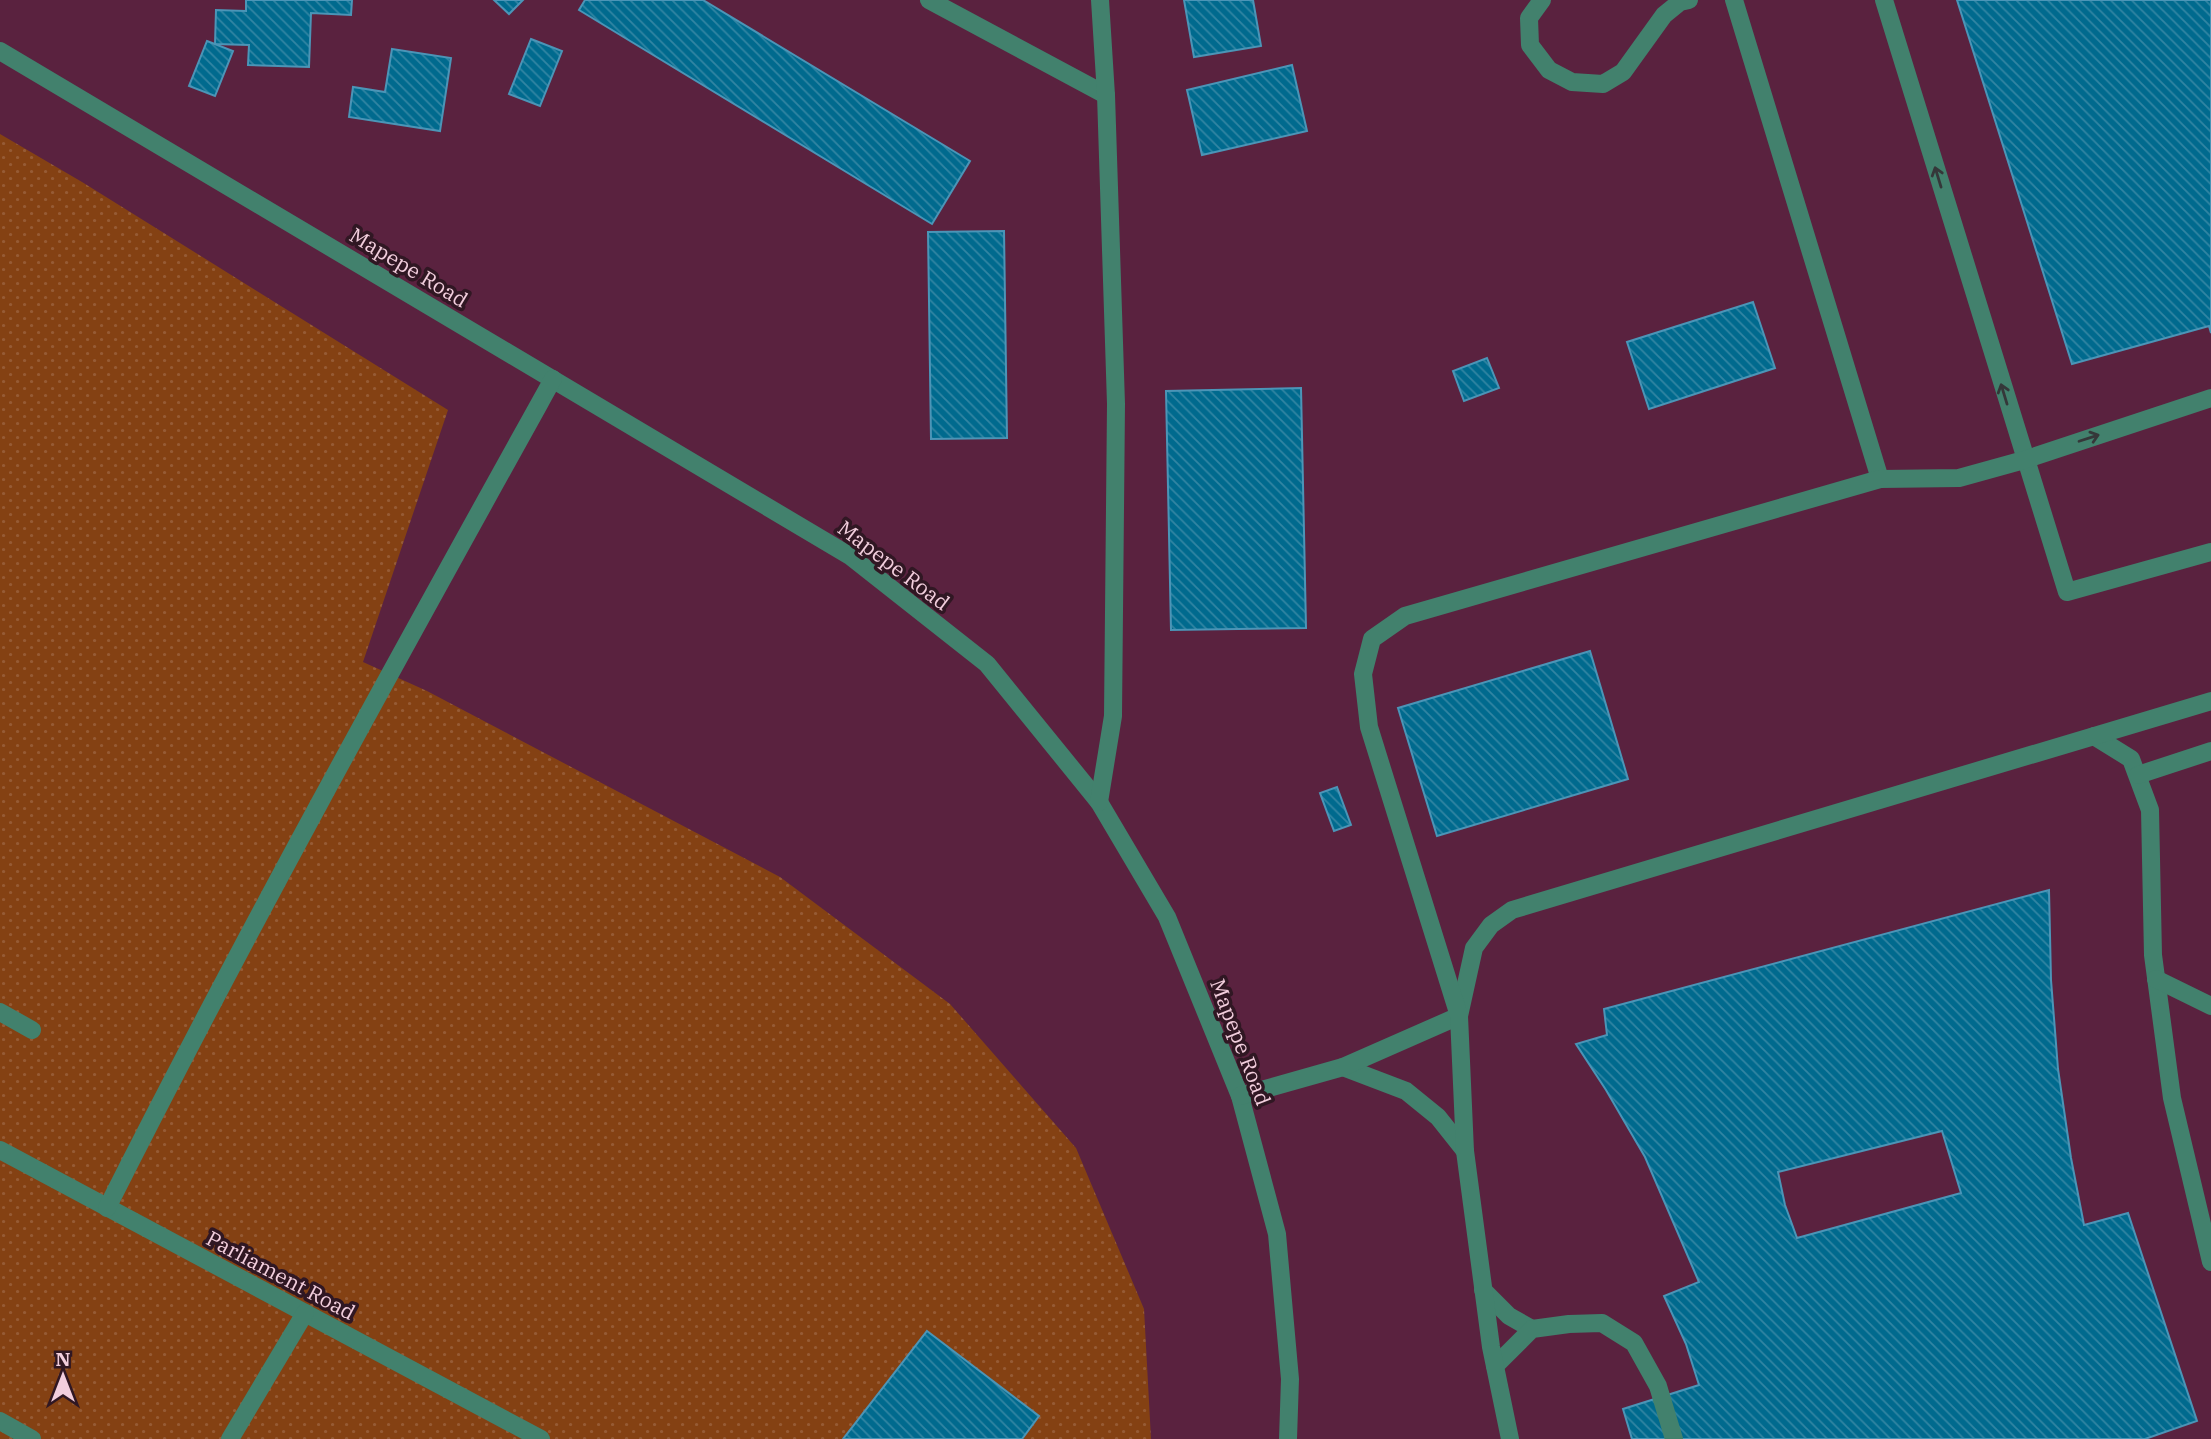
<svg xmlns="http://www.w3.org/2000/svg" width="2211" height="1439" viewBox="0 0 2211 1439" font-family="'IBM Plex Serif',serif">
  <style>
    .park { fill: url(#park-dots) }
    .building { fill: url(#building-back-hatch); stroke: #4b95b7; stroke-width: 2; fill-rule: evenodd }
    .lines { fill: none; stroke-linecap: round; stroke-linejoin: round }
    .minor { stroke: #42816d; stroke-width: 18 }
    .oneway { stroke: #353739 }
    .labels { text-anchor: middle; dominant-baseline: central; stroke-width: 7; stroke-linejoin: round; paint-order: stroke }
    .street-label { font-size: 21px; fill: #f2cedd; stroke: #301723 }
  </style>
  <defs>
    <pattern id="park-dots" width="8" height="8" patternUnits="userSpaceOnUse" patternTransform="scale(1.75)"><rect width="8" height="8" fill="#844113"/><path d="M2 2h.1M6 6h.1" fill="none" stroke="#965b35" stroke-width="1.8" stroke-linecap="round"/></pattern>
    <pattern id="building-back-hatch" width="6" height="6" patternUnits="userSpaceOnUse" patternTransform="scale(1.75)"><rect width="6" height="6" fill="#006a8e"/><path d="M-1 5l2 2M0 0l6 6M5-1l2 2" fill="none" stroke="#3285a3"/></pattern>
  </defs>
  <rect width="100%" height="100%" fill="#5a223f"/>
  <polygon class="park" points="0,134 82,182 448,410 363,662 427,691 780,877 950,1004 1076,1148 1144,1309 1151,1439 0,1439"/>
  <g class="building">
    <polygon points="246,0 352,0 351,15 311,13 309,67 248,65 249,45 215,44 216,10 246,11"/>
    <polygon points="494,0 523,0 509,14"/>
    <polygon points="585,0 703,0 970,161 932,224 579,10"/>
    <polygon points="1184,0 1253,0 1261,46 1194,57"/>
    <polygon points="1957,0 2211,0 2211,333 2209,326 2072,364"/>
    <polygon points="531,39 562,51 540,106 509,94"/>
    <polygon points="207,41 233,51 215,96 189,86"/>
    <polygon points="392,49 451,58 440,131 349,117 353,87 385,92"/>
    <polygon points="1292,65 1307,131 1202,155 1187,90"/>
    <polygon points="1004,231 1007,438 931,439 928,232"/>
    <polygon points="1753,302 1775,368 1649,409 1627,342"/>
    <polygon points="1487,358 1499,388 1464,401 1453,371"/>
    <polygon points="1301,388 1306,628 1171,630 1166,391"/>
    <polygon points="1590,651 1628,779 1437,836 1398,708"/>
    <polygon points="1337,787 1351,825 1334,831 1320,793"/>
    <path d="M2049 890 2051 980 2058 1069 2071 1158 2084 1225 2128 1213 2197 1421 2145 1439H1632L1623 1409 1699 1385 1686 1344 1664 1296 1699 1282 1645 1157 1606 1090 1576 1044 1607 1035 1604 1009ZM1942 1131 1961 1193 1797 1238 1785 1205 1778 1172Z"/>
    <polygon points="927,1331 1039,1416 1022,1439 843,1439"/>
  </g>
  <g class="lines">
    <g class="minor">
      <polyline points="929,0 1106,95"/>
      <polyline points="1542,0 1529,18 1530,45 1549,70 1572,82 1603,84 1623,72 1664,15 1680,2 1689,0"/>
      <polyline points="1734,0 1880,479"/>
      <polyline points="1884,0 2067,592 2211,552"/>
      <polyline points="0,51 850,556 987,664 1099,802 1167,917 1240,1096 1277,1234 1290,1379 1288,1439"/>
      <polyline points="2094,736 2131,759 2150,810 2153,955 2172,1098 2211,1262"/>
      <polyline points="2138,775 2211,751"/>
      <polyline points="1099,802 1113,716 1116,404 1106,95 1100,0"/>
      <polyline points="2156,979 2211,1006"/>
      <polyline points="0,1012 32,1030"/>
      <polyline points="1343,1067 1406,1091 1438,1117 1465,1151"/>
      <polyline points="1240,1096 1343,1067 1459,1016 1474,948 1491,925 1512,910 2211,701"/>
      <polyline points="0,1150 541,1439"/>
      <path d="M107 1208C248 928 401 653 553 379"/>
      <polyline points="1483,1290 1509,1316 1532,1329"/>
      <polyline points="1495,1366 1532,1329 1569,1324 1602,1323 1634,1343 1658,1386 1674,1439"/>
      <polyline points="0,1421 32,1439"/>
      <polyline points="230,1439 305,1313"/>
      <polyline points="1510,1439 1491,1347 1465,1151 1459,1016 1369,727 1363,674 1372,639 1405,616 1880,479 1959,478 2024,460 2211,398"/>
    </g>
  </g>
  <defs><path id="oneway-shaft" d="M-6 0H5M1.5-3L5.5 0L1.5 3" fill="none" stroke-width="1.6" stroke-linecap="round" stroke-linejoin="round" transform="scale(1.75)"/></defs>
  <g class="oneway">
    <use href="#oneway-shaft" transform="translate(1938 177) rotate(-107)"/>
    <use href="#oneway-shaft" transform="translate(2004 394) rotate(-107)"/>
    <use href="#oneway-shaft" transform="translate(2089 438) rotate(-18)"/>
  </g>
  <g class="labels">
    <g class="street-label">
      <text transform="translate(409 267) rotate(31)">Mapepe Road</text>
      <text transform="translate(894 565) rotate(37)">Mapepe Road</text>
      <text transform="translate(1241 1042) rotate(69)">Mapepe Road</text>
      <text transform="translate(281 1275) rotate(28)">Parliament Road</text>
    </g>
  </g>
  <g transform="translate(63 1376)" stroke="#301723" stroke-width="5" paint-order="stroke">
  <path d="M0-5L12 26L0 18L-12 26Z" fill="#f2cedd"/>
  <text y="-10" font-size="19" font-weight="bold" text-anchor="middle" fill="#f2cedd">N</text>
  </g>
</svg>
